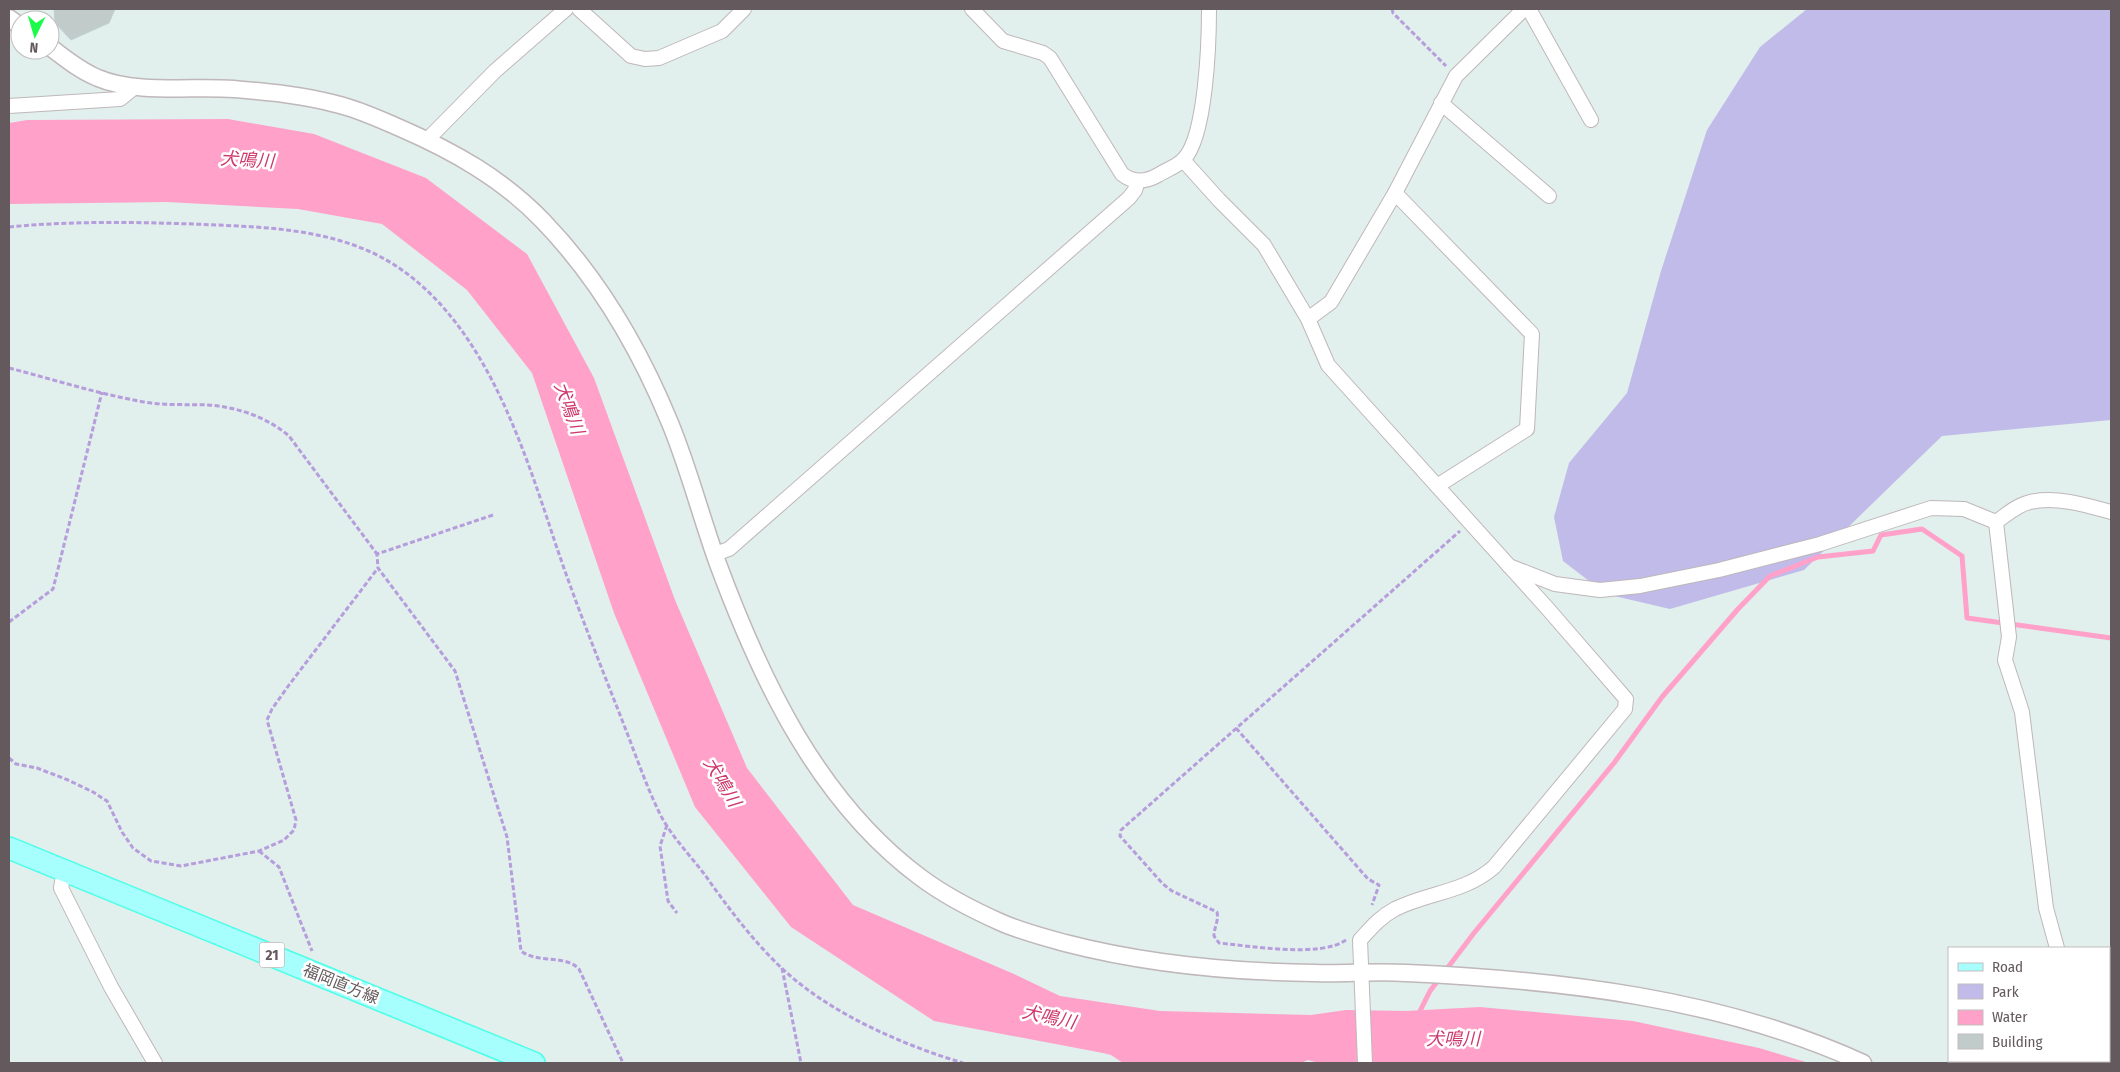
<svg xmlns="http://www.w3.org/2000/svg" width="2120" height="1072" viewBox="0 0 2120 1072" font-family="'Fira Sans Condensed','Noto Sans JP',sans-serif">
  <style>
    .green { fill: #c1bbe9 }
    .water { fill: #ffa1c9 }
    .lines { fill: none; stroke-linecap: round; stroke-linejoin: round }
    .stream { stroke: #ffa1c9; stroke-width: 5 }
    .building { fill: #c0cbca; stroke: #bfd4d0 }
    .minor-casing { stroke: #bfb7b9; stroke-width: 16 }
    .tertiary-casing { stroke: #bfb7b9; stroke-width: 19 }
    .primary-casing { stroke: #4affe6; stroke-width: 24 }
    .path { stroke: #b69ddc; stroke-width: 3; stroke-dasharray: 5 2.5; stroke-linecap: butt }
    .minor { stroke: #fff; stroke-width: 14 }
    .tertiary { stroke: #fff; stroke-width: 16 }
    .primary { stroke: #a6fffd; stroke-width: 21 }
    .labels { text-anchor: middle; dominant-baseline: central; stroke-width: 5; stroke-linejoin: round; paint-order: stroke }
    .shield { fill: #fff; stroke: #928c8e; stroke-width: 1 }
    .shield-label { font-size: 15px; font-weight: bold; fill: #645a5d }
    .street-label { font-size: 16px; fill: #645a5d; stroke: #fff }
    .water-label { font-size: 18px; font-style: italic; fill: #ce386c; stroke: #fff }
  </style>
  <rect width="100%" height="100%" fill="#e1efed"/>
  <polygon class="green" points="1807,9 2111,9 2111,420 1942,436 1804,570 1670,609 1606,594 1563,561 1554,517 1569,463 1627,393 1661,271 1707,130 1760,47"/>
  <polygon class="water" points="228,119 314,134 426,178 527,254 594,378 675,600 747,768 853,905 1014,974 1060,996 1160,1011 1311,1015 1346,1010 1406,1011 1480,1007 1633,1021 1759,1048 1809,1063 1319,1063 1308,1060 1301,1063 1123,1063 1111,1055 1103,1053 934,1021 791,927 695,807 614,613 532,373 467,290 382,224 298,209 167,202 9,204 9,123 27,120"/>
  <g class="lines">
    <polyline class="stream" points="1418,1015 1430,991 1474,933 1614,763 1662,697 1738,609 1770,576 1818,557 1873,551 1881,535 1922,529 1962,556 1967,618 2111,638"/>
  </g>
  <polygon class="building" points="54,9 115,9 109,23 71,40 55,23"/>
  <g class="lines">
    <defs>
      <g id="minor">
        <polyline points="579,9 631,56 645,59 659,58 722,31 744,9"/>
        <path d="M972 9 1003 41 1043 53 1050 58 1122 174C1133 183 1146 182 1158 175 1166 170 1178 166 1184 159 1206 136 1209 42 1209 9"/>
        <polyline points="1529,9 1591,120"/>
        <polyline points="1441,103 1549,196"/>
        <polyline points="9,106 120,99 136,86"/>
        <polyline points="427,140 495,71 566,9"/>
        <path d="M1183 160 1219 200 1264 245 1308 319 1328 365 1548 609 1626 699 1625 709 1494 867C1464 893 1429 892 1395 909 1380 917 1371 928 1360 940L1365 1063"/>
        <polyline points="1395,193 1532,334 1527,429 1437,486"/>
        <polyline points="1308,319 1331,302 1395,193 1456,76 1524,9"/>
        <polyline points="1996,522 2009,637 2005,660 2022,712 2046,908 2057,948"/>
        <path d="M1996 522C2006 515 2017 505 2030 502 2056 496 2086 505 2111 512"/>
        <polyline points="715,554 729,549 1129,198 1135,190 1138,181"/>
        <polyline points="1509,566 1555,584 1600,590 1640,586 1719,570 1820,544 1931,508 1964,509 1996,522"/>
        <polyline points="64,870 61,888 111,987 155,1063"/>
        <polyline points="2086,1061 2086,1063"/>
      </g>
      <g id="tertiary">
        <polyline points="9,18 20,26"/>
        <path d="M50 47C65 58 80 71 98 78 135 94 193 86 234 89 268 92 303 95 336 104 358 109 379 119 400 128 453 151 503 179 543 221 598 278 640 350 670 423 689 469 701 517 718 564 761 680 818 801 920 877 944 895 973 910 1000 922 1020 931 1043 937 1065 943 1146 964 1231 972 1315 973 1345 974 1375 971 1406 973 1561 980 1721 998 1863 1063"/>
      </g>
      <polyline id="primary" points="9,848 534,1063"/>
    </defs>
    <use href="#minor" class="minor-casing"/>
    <use href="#tertiary" class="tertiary-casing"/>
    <use href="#primary" class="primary-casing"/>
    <g class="path">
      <polyline points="1392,9 1393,13 1446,66"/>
      <path d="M9 227C70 221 132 222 193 224 260 227 334 227 393 264 480 319 519 434 550 527 571 592 597 656 622 720 634 750 645 783 659 812 670 835 690 855 705 875 729 909 756 945 787 973 834 1015 903 1045 963 1063"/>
      <path d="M9 368C52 379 95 393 139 401 162 406 185 404 208 405 237 407 267 417 289 436L377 554"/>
      <path d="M493 515 377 554 378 568 455 671 507 837 521 951C538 964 565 954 579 969L623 1063"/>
      <polyline points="9,622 53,589 102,392"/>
      <polyline points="1236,728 1368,879 1379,885 1372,905"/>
      <polyline points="9,758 16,764 37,768 68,780 93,792 107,801 122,832 133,848 151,861 181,866 259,851 284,840 294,830 296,820 267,720 272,709 289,685 378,568"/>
      <polyline points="667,825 660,846 668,901 677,913"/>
      <polyline points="259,851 279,867 312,951"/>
      <path d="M1346 940C1320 958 1251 946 1219 943L1214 936C1214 927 1219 921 1217 912L1172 891 1163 884 1120 836 1121 830 1460 531"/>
      <polyline points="782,968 801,1063"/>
    </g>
    <use href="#minor" class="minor"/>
    <use href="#tertiary" class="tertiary"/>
    <use href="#primary" class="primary"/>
  </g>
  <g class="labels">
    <rect class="shield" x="259.5" y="942.5" width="25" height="25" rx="4"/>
    <g class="shield-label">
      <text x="272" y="955">21</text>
    </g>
    <g class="street-label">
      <text transform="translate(341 984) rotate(22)">福岡直方線</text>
    </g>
    <g class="water-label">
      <text transform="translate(247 160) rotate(3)">犬鳴川</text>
      <text transform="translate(569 408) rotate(70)">犬鳴川</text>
      <text transform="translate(722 782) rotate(59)">犬鳴川</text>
      <text transform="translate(1049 1017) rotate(12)">犬鳴川</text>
      <text x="1453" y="1039">犬鳴川</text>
    </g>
  </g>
  <rect width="2120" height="1072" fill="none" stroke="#645a5d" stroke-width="20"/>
  <rect x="1948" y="947" width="162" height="115" fill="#ffffff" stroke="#c1bdbe"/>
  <rect x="1958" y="963" width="25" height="8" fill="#a6fffd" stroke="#c1bdbe"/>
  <text x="1992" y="972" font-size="15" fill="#645a5d">Road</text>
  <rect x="1958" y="984" width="25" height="15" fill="#c1bbe9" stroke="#c1bdbe"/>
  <text x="1992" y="997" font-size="15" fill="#645a5d">Park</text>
  <rect x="1958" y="1010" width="25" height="15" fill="#ffa1c9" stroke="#c1bdbe"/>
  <text x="1992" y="1022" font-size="15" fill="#645a5d">Water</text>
  <rect x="1958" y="1034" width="25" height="15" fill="#c0cbca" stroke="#c1bdbe"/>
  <text x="1992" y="1047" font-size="15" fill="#645a5d">Building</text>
  <g transform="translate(35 35) rotate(185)"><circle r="24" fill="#ffffff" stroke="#c1bdbe"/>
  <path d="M0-4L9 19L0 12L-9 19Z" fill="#1cfa4c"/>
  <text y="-8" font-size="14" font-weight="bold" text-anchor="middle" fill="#645a5d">N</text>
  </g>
</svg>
